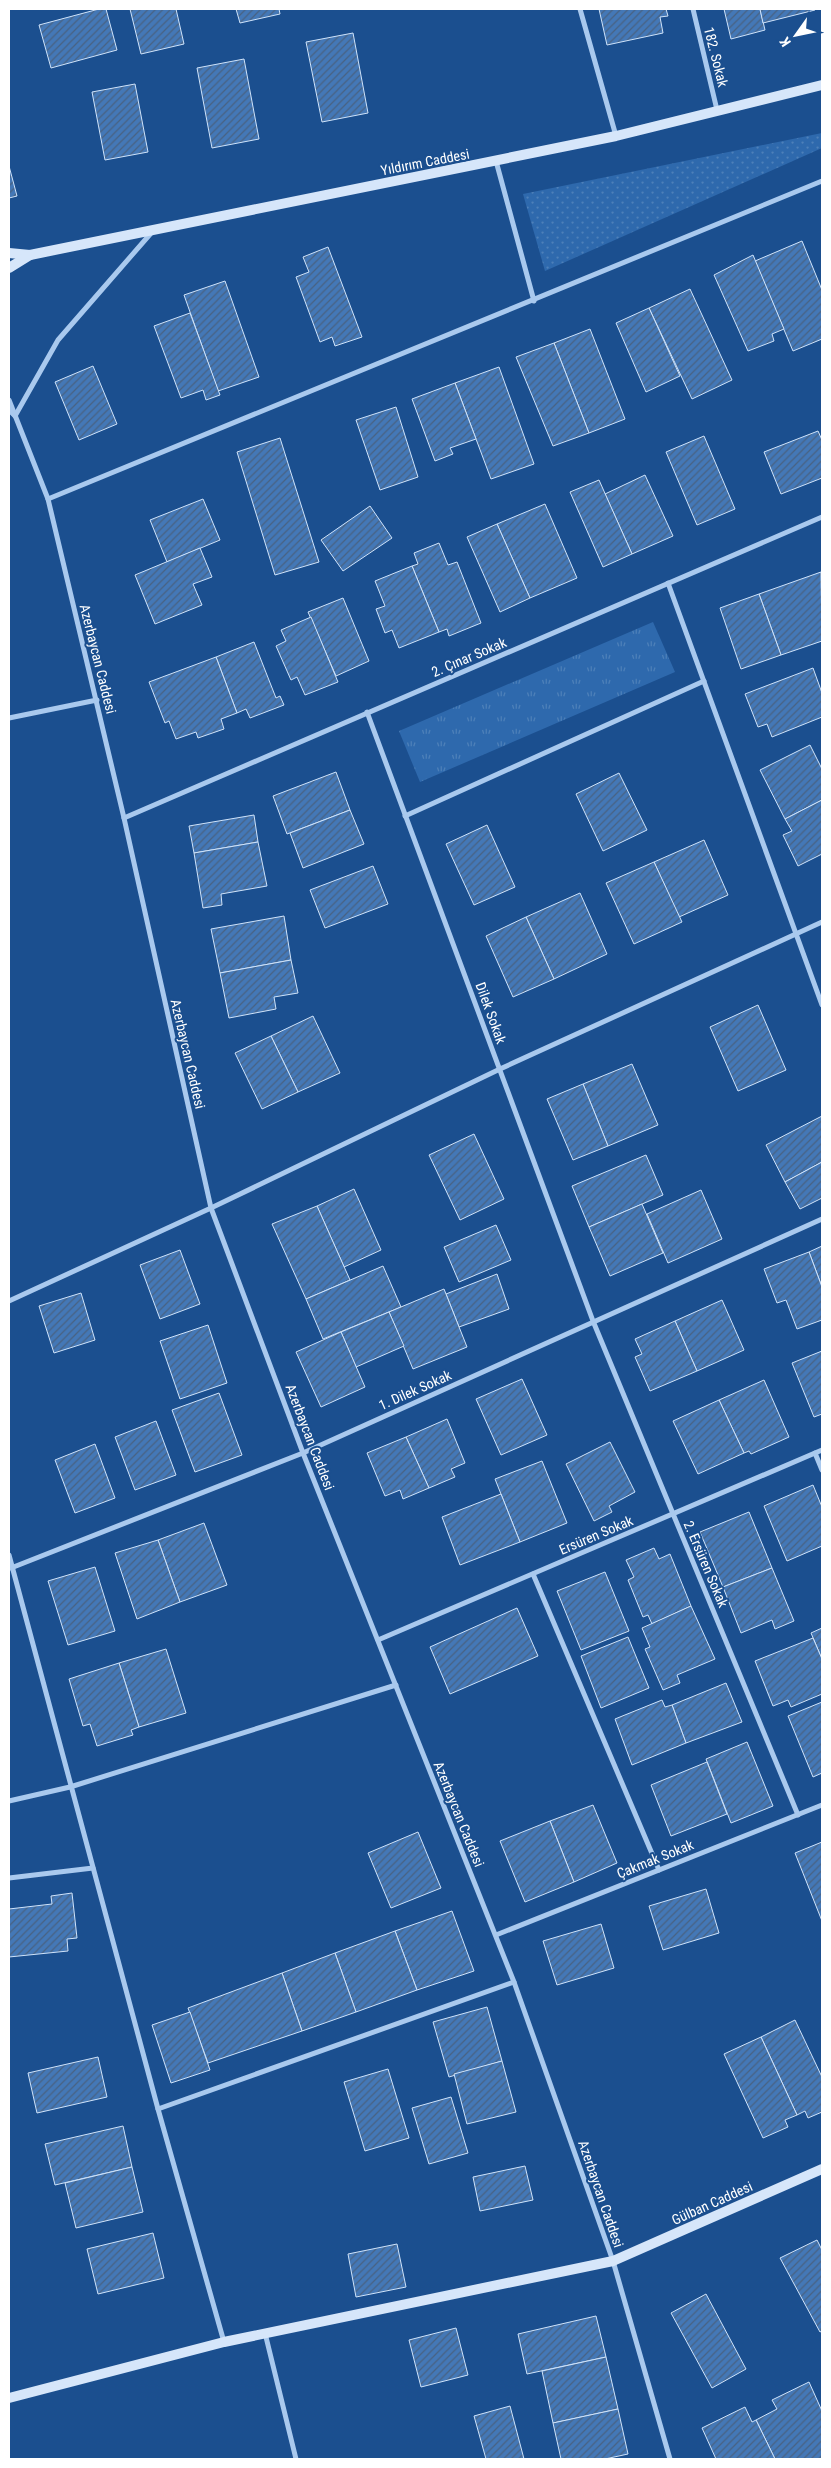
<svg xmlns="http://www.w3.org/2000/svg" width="831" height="2468" viewBox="0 0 831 2468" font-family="'Roboto Condensed',sans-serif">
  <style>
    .grass { fill: url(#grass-dots) }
    .park { fill: url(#park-tufts) }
    .building { fill: url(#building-hatch); stroke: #cfe3fa }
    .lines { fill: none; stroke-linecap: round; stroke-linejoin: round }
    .minor { stroke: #a9c9ee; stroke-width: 5 }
    .secondary { stroke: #d6e6fa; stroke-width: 10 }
    .labels { text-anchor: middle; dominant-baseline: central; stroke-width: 4; stroke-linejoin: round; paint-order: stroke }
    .street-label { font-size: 14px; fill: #fff; stroke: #1b4f8f }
  </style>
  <defs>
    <pattern id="grass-dots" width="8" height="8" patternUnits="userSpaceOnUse" patternTransform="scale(1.25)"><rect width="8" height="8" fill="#2e69ad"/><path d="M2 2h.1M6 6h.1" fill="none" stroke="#4d80b9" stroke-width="1.8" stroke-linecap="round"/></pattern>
    <pattern id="park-tufts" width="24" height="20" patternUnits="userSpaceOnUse" patternTransform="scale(1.25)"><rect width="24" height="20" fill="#2e69ad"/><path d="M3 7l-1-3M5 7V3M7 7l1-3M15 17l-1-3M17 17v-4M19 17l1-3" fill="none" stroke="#4d80b9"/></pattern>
    <pattern id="building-hatch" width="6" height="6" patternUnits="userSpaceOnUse" patternTransform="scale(1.25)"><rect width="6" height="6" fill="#4478b7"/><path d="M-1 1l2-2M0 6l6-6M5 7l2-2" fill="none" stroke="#486282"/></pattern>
  </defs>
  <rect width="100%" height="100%" fill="#1b4f8f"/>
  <polygon class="grass" points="822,133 822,148 545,271 523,194"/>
  <polygon class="park" points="653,622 675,672 420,782 399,731"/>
  <g class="building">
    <polygon points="99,9 106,9 117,50 51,68 39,25"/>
    <polygon points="130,9 176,9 184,44 141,54"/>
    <polygon points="236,9 279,9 280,14 240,23"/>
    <polygon points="599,9 666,9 668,16 660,17 663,33 607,45"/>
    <polygon points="724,9 760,9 765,30 731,39"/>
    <polygon points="760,9 815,9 815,10 763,23"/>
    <polygon points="353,33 368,113 322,122 306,42"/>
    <polygon points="244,59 259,139 212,148 197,68"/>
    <polygon points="135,84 148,152 105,160 92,92"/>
    <polygon points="9,166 17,196 9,198"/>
    <polygon points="802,241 822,290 822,339 793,351 755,261"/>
    <polygon points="328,247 362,337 335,346 332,337 320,342 296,277 309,272 303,257"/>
    <polygon points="753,255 784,329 772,334 774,341 748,351 714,275"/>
    <polygon points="225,281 259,377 218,391 184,295"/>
    <polygon points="690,289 732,380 692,399 649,308"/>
    <polygon points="649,308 680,376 646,392 616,323"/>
    <polygon points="190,313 220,395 206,400 203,390 181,398 154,326"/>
    <polygon points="590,329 625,419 589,433 554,343"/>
    <polygon points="554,343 589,433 553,446 516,357"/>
    <polygon points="93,366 117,424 79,440 55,382"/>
    <polygon points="499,367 534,464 491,479 455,383"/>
    <polygon points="455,383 476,439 450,448 453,454 435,461 412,399"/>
    <polygon points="396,407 418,477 380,490 356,420"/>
    <polygon points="818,431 822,440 822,478 781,494 764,452"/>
    <polygon points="704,436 735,509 697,525 666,452"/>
    <polygon points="280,438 319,562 275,575 237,452"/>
    <polygon points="645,475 673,536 632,554 605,494"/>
    <polygon points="599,480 632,554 603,567 570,492"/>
    <polygon points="203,499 220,540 167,562 150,520"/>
    <polygon points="545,504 577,578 530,598 497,524"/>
    <polygon points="370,506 392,538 343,571 321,540"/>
    <polygon points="497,524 530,598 500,612 467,537"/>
    <polygon points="439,543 448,565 457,562 481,623 449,636 447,629 439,632 412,566 418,564 414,553"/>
    <polygon points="200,548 212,577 193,584 202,605 155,624 135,575"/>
    <polygon points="412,566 439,632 399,648 392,630 385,633 376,609 385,606 375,581"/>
    <polygon points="821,572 822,641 781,655 759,594"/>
    <polygon points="759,594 781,655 741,669 720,608"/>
    <polygon points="343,598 369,661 336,676 308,612"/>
    <polygon points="311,617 338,682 305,695 297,677 291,680 276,646 286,641 281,630"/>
    <polygon points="254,642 276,698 280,696 284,705 250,718 246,709 237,713 216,657"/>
    <polygon points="216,657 237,713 221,719 224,729 198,738 196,732 176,739 169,721 165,723 149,682"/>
    <polygon points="813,668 822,693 822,717 772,737 767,724 758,727 745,694"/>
    <polygon points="810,745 822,769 822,800 785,819 760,770"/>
    <polygon points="336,772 350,810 287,834 273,796"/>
    <polygon points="619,773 647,830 603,851 576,794"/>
    <polygon points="822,800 822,854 798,866 783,835 792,831 785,819"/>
    <polygon points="350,810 364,844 303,868 290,833"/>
    <polygon points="254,815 258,842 194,853 189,826"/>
    <polygon points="487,825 515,887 474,905 446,844"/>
    <polygon points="704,840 728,895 679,917 654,862"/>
    <polygon points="258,842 267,886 221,894 222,905 203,908 194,853"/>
    <polygon points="654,862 682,922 634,944 606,883"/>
    <polygon points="373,866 388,904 325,928 310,890"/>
    <polygon points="580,893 607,954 554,979 526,917"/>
    <polygon points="284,916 291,960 220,973 211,929"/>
    <polygon points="526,917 554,979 513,997 486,936"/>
    <polygon points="291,960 298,993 274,997 276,1009 229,1018 220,973"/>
    <polygon points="758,1005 786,1070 738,1091 710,1027"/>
    <polygon points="313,1016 340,1073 298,1092 271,1036"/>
    <polygon points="271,1036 298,1092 262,1109 235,1053"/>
    <polygon points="632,1064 658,1125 608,1146 583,1084"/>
    <polygon points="583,1084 608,1146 573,1160 547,1099"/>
    <polygon points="822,1116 822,1162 785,1182 766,1145"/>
    <polygon points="474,1134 504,1199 460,1220 429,1155"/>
    <polygon points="646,1155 663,1195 589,1227 572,1186"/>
    <polygon points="822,1162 822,1198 800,1209 785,1182"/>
    <polygon points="354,1189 381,1250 344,1267 317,1206"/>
    <polygon points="701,1190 722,1239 668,1263 647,1214"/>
    <polygon points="642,1204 663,1253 610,1276 589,1227"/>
    <polygon points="317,1206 350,1280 306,1299 272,1224"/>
    <polygon points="496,1225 511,1260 459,1282 444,1247"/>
    <polygon points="822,1246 822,1287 809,1252"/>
    <polygon points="180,1250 200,1304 160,1319 140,1265"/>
    <polygon points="809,1252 822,1287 822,1320 797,1329 786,1300 777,1303 764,1269"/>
    <polygon points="383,1266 401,1307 323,1339 306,1299"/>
    <polygon points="497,1274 509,1309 459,1327 446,1294"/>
    <polygon points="444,1289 467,1347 413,1369 389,1312"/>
    <polygon points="81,1293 95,1340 54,1353 39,1306"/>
    <polygon points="722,1300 744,1350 697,1371 675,1321"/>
    <polygon points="389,1312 404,1346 356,1367 341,1332"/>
    <polygon points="675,1321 697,1371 650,1391 635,1357 642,1354 635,1339"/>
    <polygon points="208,1325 227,1383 180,1399 160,1341"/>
    <polygon points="341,1332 365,1387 321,1407 296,1352"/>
    <polygon points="822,1351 822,1414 814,1417 792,1363"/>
    <polygon points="522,1379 547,1435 501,1455 476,1399"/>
    <polygon points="764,1380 789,1437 751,1454 749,1451 744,1453 719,1400"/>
    <polygon points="219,1393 242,1455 195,1472 172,1410"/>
    <polygon points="719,1400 744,1453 698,1474 673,1421"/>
    <polygon points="447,1419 465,1463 451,1469 455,1477 429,1488 406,1437"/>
    <polygon points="156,1421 176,1475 135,1490 115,1437"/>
    <polygon points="406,1437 429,1488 403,1499 400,1490 385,1496 367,1453"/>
    <polygon points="610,1442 635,1492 609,1506 612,1512 594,1521 566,1464"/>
    <polygon points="95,1444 115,1498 75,1513 55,1460"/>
    <polygon points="542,1461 567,1523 520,1542 495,1479"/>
    <polygon points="813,1485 822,1507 822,1546 787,1561 764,1506"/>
    <polygon points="501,1494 520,1542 460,1565 442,1517"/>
    <polygon points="749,1512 772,1568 723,1587 700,1532"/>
    <polygon points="204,1523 227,1585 180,1602 158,1540"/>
    <polygon points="158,1540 180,1602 137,1619 115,1553"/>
    <polygon points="654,1548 659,1559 670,1554 691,1606 652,1624 648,1615 643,1617 628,1580 634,1577 626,1560"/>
    <polygon points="95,1567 115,1631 68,1645 48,1581"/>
    <polygon points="772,1568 794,1621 775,1629 772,1620 741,1633 723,1587"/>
    <polygon points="605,1572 629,1631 581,1650 557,1591"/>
    <polygon points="691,1606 715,1659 677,1675 680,1683 663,1690 645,1649 650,1647 642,1628"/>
    <polygon points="517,1608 538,1656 450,1694 430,1647"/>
    <polygon points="822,1628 822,1659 811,1633"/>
    <polygon points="628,1637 649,1688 601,1708 581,1656"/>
    <polygon points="813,1638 822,1659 822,1694 791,1707 788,1700 773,1706 755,1661"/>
    <polygon points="166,1649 186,1713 139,1727 119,1663"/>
    <polygon points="119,1663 139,1727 131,1730 133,1735 97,1746 90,1724 83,1726 69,1679"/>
    <polygon points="726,1683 742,1722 686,1743 672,1705"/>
    <polygon points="662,1700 665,1707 672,1705 686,1743 632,1765 615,1719"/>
    <polygon points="822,1702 822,1773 813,1777 788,1716"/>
    <polygon points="747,1742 773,1806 731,1823 706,1759"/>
    <polygon points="707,1762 727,1814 671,1836 651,1785"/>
    <polygon points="593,1805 617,1863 574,1882 550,1821"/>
    <polygon points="550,1821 574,1882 525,1902 500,1841"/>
    <polygon points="418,1832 441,1888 391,1908 368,1853"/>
    <polygon points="822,1842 822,1921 795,1853"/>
    <polygon points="706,1889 719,1933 663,1950 649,1906"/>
    <polygon points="72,1893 77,1938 67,1939 68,1951 9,1957 9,1909 52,1904 51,1896"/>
    <polygon points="452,1911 474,1971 417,1990 395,1931"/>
    <polygon points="601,1924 614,1968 557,1985 543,1941"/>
    <polygon points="395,1931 417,1990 356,2012 335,1953"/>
    <polygon points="335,1953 356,2012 302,2031 282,1973"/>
    <polygon points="282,1973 302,2031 208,2063 188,2008"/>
    <polygon points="487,2007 502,2061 449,2077 433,2022"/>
    <polygon points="190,2012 210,2070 171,2083 152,2025"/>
    <polygon points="795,2020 822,2077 822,2112 808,2118 805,2111 797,2115 761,2037"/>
    <polygon points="761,2037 797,2115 785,2120 788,2127 763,2138 724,2054"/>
    <polygon points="98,2057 107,2097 37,2113 28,2073"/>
    <polygon points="502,2061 516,2112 467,2124 454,2074"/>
    <polygon points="388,2069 409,2138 365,2151 344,2082"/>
    <polygon points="451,2097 468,2153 429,2164 412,2108"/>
    <polygon points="123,2126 132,2167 55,2185 45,2144"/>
    <polygon points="525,2166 533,2200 480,2211 473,2177"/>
    <polygon points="132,2167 143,2212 76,2228 65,2183"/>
    <polygon points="153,2233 164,2278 98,2294 87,2249"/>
    <polygon points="817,2240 822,2250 822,2331 820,2332 780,2258"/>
    <polygon points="397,2244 406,2287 356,2297 348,2254"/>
    <polygon points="706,2294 746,2369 712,2388 671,2313"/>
    <polygon points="596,2316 606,2357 527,2374 518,2334"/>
    <polygon points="456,2328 468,2375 421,2387 409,2340"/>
    <polygon points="606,2357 618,2409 553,2423 542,2371"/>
    <polygon points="809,2382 822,2411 822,2459 775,2459 756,2420 777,2409 772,2400"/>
    <polygon points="510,2406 524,2459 486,2459 474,2416"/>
    <polygon points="745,2407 752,2422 756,2420 775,2459 716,2459 702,2428"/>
    <polygon points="618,2409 628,2454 605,2459 561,2459 553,2423"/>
  </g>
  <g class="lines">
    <g class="minor">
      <polyline points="580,9 616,136"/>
      <polyline points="693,9 717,110"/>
      <polyline points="496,161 534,301"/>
      <polyline points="9,400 48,499 124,818 211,1208 303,1453 514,1982 613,2261 670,2459"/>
      <polyline points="9,410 15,416 58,340 152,232"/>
      <polyline points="48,499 822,181"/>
      <polyline points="668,583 822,1005"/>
      <polyline points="367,712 593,1321 798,1815"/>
      <polyline points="9,718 97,700"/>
      <polyline points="405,816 704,681"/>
      <polyline points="124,818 822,517"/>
      <polyline points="9,1301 211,1208 500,1069 822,922"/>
      <polyline points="815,1453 822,1470"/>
      <polyline points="9,1555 158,2109 224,2342"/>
      <polyline points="11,1568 303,1453 822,1219"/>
      <polyline points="533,1574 659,1870"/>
      <polyline points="378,1640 822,1450"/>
      <polyline points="9,1801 70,1787 396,1685"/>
      <polyline points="9,1878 93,1868"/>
      <polyline points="496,1935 822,1805"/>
      <polyline points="158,2109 514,1982"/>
      <polyline points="265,2333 296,2459"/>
    </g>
    <g class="secondary">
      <polyline points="9,253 30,255 616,136 822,85"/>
      <polyline points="9,268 30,255"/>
      <polyline points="9,2398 224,2342 613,2261 822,2169"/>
    </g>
  </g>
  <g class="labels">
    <g class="street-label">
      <text transform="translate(716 57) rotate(76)">182. Sokak</text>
      <text transform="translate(425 162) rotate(-11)">Yıldırım Caddesi</text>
      <text transform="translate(469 657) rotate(-23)">2. Çınar Sokak</text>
      <text transform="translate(98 659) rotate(76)">Azerbaycan Caddesi</text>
      <text transform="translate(491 1013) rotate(70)">Dilek Sokak</text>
      <text transform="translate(188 1054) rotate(77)">Azerbaycan Caddesi</text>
      <text transform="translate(415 1390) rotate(-24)">1. Dilek Sokak</text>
      <text transform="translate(310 1437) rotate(69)">Azerbaycan Caddesi</text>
      <text transform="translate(596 1535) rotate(-23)">Ersüren Sokak</text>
      <text transform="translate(706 1564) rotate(67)">2. Ersüren Sokak</text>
      <text transform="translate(459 1814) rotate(68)">Azerbaycan Caddesi</text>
      <text transform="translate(655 1859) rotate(-22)">Çakmak Sokak</text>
      <text transform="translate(601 2194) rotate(71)">Azerbaycan Caddesi</text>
      <text transform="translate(712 2203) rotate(-24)">Gülban Caddesi</text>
    </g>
  </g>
  <rect width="831" height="2468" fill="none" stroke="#ffffff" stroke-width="20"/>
  <g transform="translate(796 35) rotate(237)" stroke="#1b4f8f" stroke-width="4" paint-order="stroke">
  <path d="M0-4L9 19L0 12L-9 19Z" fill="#ffffff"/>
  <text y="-8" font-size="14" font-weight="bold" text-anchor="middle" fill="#ffffff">K</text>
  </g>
</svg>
